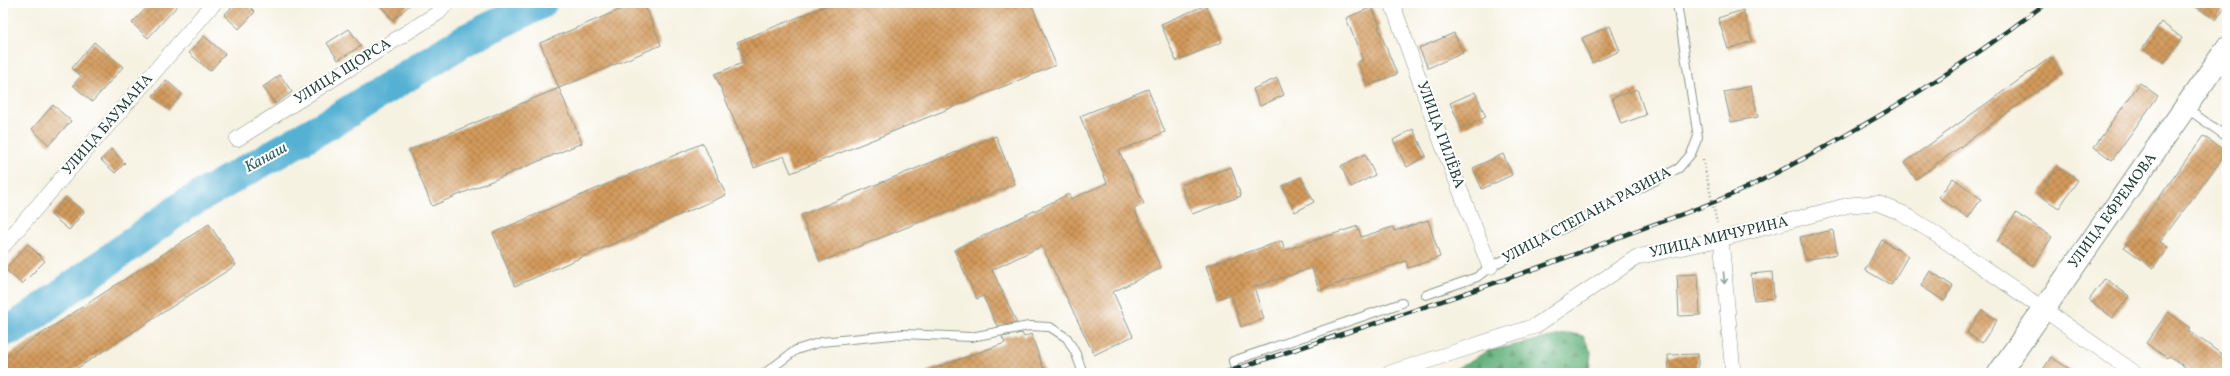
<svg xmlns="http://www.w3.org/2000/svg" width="2230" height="376" viewBox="0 0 2230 376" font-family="Vollkorn,serif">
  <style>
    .forest { fill: url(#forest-firs); stroke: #427858 }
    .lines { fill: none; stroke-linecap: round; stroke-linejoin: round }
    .river { stroke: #55b1d3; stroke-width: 32 }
    .building { fill: url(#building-cross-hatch) }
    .lane-casing { stroke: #8a988b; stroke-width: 10 }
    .street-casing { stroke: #8a988b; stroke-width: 16 }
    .primary-casing { stroke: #8a988b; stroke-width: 24 }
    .path { stroke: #8a988b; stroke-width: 2.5; stroke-dasharray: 1 3; stroke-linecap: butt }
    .lane { stroke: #fff; stroke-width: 8 }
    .street { stroke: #fff; stroke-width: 15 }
    .primary { stroke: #fff; stroke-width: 22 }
    .rail-casing { stroke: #1f3d34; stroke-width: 4.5 }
    .rail { stroke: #fff; stroke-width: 3; stroke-dasharray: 9; stroke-linecap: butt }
    .oneway { stroke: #8f9e9a }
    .labels { text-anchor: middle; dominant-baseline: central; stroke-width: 4; stroke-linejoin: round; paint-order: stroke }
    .street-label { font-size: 15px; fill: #1f3d34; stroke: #fff }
    .water-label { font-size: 16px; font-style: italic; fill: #2f6064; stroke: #fff }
  </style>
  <defs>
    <pattern id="forest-firs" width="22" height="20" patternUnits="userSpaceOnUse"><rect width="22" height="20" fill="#65b27d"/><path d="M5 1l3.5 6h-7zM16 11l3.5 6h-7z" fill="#539267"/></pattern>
    <pattern id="building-cross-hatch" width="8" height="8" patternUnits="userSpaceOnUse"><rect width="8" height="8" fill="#d39a5b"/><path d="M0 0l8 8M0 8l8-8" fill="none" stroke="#ab7f4c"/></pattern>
  </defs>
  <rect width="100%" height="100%" fill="#fff"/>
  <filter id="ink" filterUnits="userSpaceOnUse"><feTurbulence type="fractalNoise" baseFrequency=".025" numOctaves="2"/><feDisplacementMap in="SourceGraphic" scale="8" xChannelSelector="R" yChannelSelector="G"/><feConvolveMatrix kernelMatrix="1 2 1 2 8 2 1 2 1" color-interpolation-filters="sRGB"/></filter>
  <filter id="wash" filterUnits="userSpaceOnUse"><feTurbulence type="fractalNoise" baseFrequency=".012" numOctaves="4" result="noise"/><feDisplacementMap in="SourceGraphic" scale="16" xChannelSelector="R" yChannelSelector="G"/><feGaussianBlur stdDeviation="0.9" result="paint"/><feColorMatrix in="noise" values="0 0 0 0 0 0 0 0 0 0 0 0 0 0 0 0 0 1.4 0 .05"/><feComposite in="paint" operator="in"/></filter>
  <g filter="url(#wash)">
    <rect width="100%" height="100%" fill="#f6f2e2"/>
    <polygon class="forest" points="1569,333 1583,336 1591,352 1589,373 1448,373 1488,351"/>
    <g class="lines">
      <polyline class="river" points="3,331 18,326 185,205 335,120 465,40 541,3"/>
    </g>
    <g id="blocks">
      <g class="building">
        <polygon points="151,3 180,3 148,38 132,23"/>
        <polygon points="236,3 246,3 255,12 239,29 224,15"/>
        <polygon points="378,3 412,3 393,20"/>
        <polygon points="636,3 644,3 661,45 559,88 540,43"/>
        <polygon points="833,3 1031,3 1056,65 791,173 784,156 754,168 715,74 745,62 737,42"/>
        <polygon points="2190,3 2227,3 2216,20"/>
        <polygon points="1206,5 1222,42 1176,61 1161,24"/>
        <polygon points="1372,7 1380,26 1378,27 1397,74 1367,86 1358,62 1363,60 1346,18"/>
        <polygon points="1743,10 1752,41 1728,49 1718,18"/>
        <polygon points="2161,22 2182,38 2164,63 2143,48"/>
        <polygon points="1610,26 1620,51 1592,63 1582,38"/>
        <polygon points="349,29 361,46 338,60 327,43"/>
        <polygon points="1454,33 1463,53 1428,68 1419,48"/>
        <polygon points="204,36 225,54 210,71 189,53"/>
        <polygon points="94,42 123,67 92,102 73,85 81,76 72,68"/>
        <polygon points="2051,57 2062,73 1916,179 1904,163"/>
        <polygon points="280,75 292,92 275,104 263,87"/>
        <polygon points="1277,78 1284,95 1260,106 1253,89"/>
        <polygon points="166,80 182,94 169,110 153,96"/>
        <polygon points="2140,83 2158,96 2112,160 2094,147"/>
        <polygon points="1751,86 1758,117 1731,122 1724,92"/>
        <polygon points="559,88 582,143 432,206 409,150"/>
        <polygon points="1148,89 1165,132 1119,151 1144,204 1134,209 1161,268 1113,292 1133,336 1094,355 1042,246 992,270 1017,323 997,326 983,296 977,299 954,250 1069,194 1071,199 1107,183 1080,116"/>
        <polygon points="1637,89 1646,115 1621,124 1612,98"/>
        <polygon points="1475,92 1486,117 1462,129 1450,103"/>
        <polygon points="53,105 71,121 49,145 32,129"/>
        <polygon points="1413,129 1426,156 1407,167 1393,140"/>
        <polygon points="996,136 1015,184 820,262 801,215"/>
        <polygon points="2203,136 2227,152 2160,242 2168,247 2153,268 2124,247"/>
        <polygon points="703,143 726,195 515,286 493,233"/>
        <polygon points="111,149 125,163 115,173 101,160"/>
        <polygon points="1365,154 1375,175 1351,187 1341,166"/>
        <polygon points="1503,154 1512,175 1482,189 1473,168"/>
        <polygon points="1231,167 1241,196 1192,214 1181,185"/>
        <polygon points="2057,167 2078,180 2059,208 2039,195"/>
        <polygon points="1301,177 1314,202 1295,212 1282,186"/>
        <polygon points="1953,178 1981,199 1968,218 1939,197"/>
        <polygon points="66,197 84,212 69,230 51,215"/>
        <polygon points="2016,213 2052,237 2033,266 1997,242"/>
        <polygon points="1428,220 1440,257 1408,268 1406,261 1319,290 1312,268 1254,287 1264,319 1241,327 1231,294 1217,299 1206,266 1282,241 1285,250 1358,226 1361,237 1393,227 1394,231"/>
        <polygon points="209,224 236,265 70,373 3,373 3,359"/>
        <polygon points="1833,230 1837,254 1805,260 1800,237"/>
        <polygon points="1882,240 1908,256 1891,285 1865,270"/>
        <polygon points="28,244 45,261 22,284 5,269"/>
        <polygon points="1930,271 1953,286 1944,301 1921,286"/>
        <polygon points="1772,272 1774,298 1754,300 1751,274"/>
        <polygon points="1698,274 1700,315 1679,316 1677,275"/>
        <polygon points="2105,278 2129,296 2113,318 2089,300"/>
        <polygon points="1982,310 1997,320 1982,343 1967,333"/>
        <polygon points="2168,312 2190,328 2188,330 2227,358 2227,373 2194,373 2169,356 2167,358 2146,343"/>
        <polygon points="1022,333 1024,337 1031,334 1045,373 927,373 927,371 1005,343 1002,337"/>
        <polygon points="1698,354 1698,373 1669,373 1668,355"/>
        <polygon points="2051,357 2076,373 2041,373"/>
      </g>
    </g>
  </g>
  <g filter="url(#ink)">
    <use href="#blocks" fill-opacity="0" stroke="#8a988b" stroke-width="1"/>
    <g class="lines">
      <defs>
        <g id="lane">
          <polyline points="2186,108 2227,137"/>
          <polyline points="1426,295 1477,277 1490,267 1679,168 1691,154 1698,137 1677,3"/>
          <polyline points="765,373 796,350 821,342 903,334 971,337 1029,326 1050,327 1067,338 1076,354 1083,373"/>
          <polyline points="1236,373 1233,361 1402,303"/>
        </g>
        <g id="street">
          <polyline points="1392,3 1443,146 1490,267"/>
          <polyline points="237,139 438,13 447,3"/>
          <polyline points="1721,239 1733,373"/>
          <polyline points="3,246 214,3"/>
          <polyline points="1390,373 1535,326 1637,257 1721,239 1849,205 1877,203 1902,213 1928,229 2135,373"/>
        </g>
        <polyline id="primary" points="1999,373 2227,48"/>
      </defs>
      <use href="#lane" class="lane-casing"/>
      <use href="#street" class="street-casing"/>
      <use href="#primary" class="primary-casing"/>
      <polyline class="path" points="1703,160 1717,223"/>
      <use href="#lane" class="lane"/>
      <use href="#street" class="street"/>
      <use href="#primary" class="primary"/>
      <defs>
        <path id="rail" d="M1224 373C1358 328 1493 287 1625 235 1665 220 1706 207 1744 189 1850 137 1952 75 2046 3"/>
      </defs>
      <use href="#rail" class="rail-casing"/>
      <use href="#rail" class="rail"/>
    </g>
    <defs><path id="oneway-shaft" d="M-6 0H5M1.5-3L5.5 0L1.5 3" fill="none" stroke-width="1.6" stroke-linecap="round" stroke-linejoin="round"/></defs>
    <use class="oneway" href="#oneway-shaft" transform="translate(1724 278) rotate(85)"/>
  </g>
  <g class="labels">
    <g class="street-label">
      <text transform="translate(343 72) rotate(-32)">УЛИЦА ЩОРСА</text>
      <text transform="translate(108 125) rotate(-49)">УЛИЦА БАУМАНА</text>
      <text transform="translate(1440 135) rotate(70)">УЛИЦА ГИЛЁВА</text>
      <text transform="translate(2113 211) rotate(-54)">УЛИЦА ЕФРЕМОВА</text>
      <text transform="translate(1587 216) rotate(-28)">УЛИЦА СТЕПАНА РАЗИНА</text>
      <text transform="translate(1719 238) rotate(-13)">УЛИЦА МИЧУРИНА</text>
    </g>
    <g class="water-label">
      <text transform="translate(266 158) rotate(-29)">Канаш</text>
    </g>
  </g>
  <rect width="2230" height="376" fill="none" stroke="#fff" stroke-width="16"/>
</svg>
